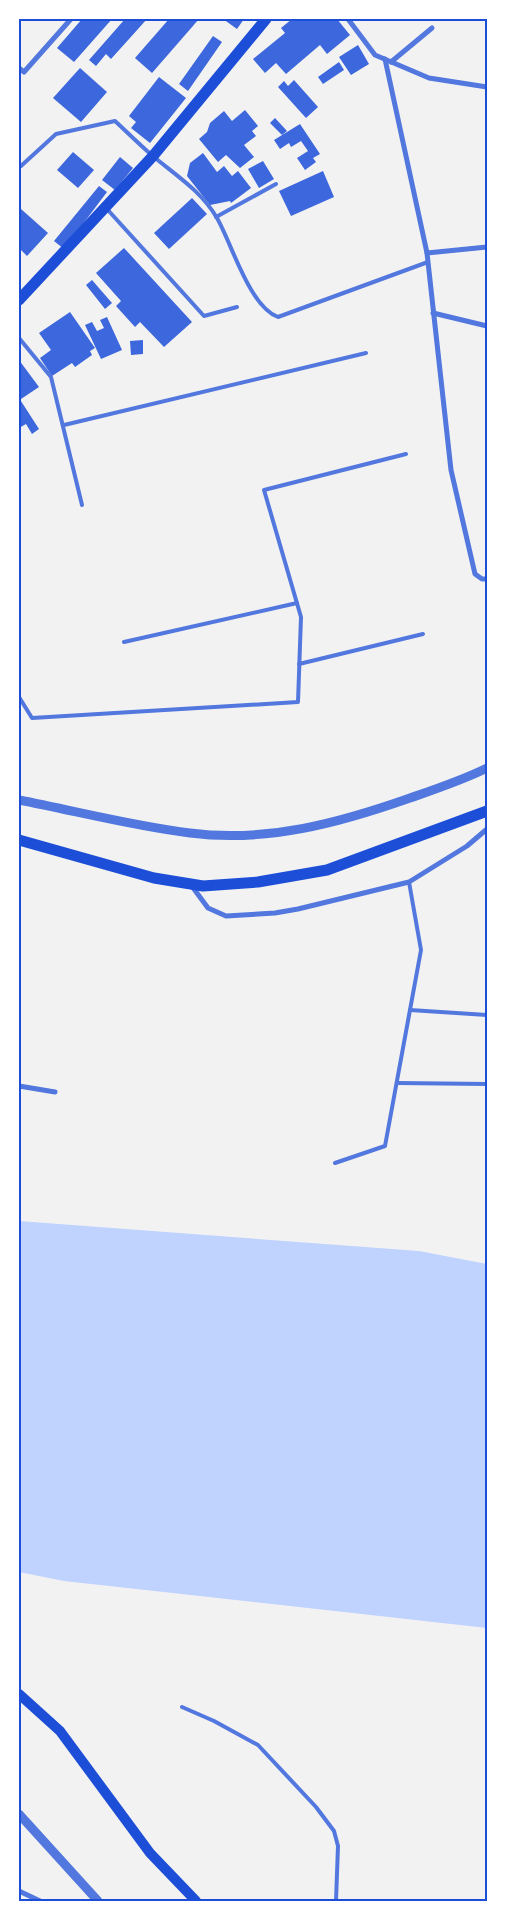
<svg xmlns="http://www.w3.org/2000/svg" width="506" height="1920" viewBox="0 0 506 1920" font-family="Roboto,sans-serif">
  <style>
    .water { fill: #bfd3fe }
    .building { fill: #3d67dc }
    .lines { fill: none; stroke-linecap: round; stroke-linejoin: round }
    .service { stroke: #5277de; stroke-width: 4 }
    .minor { stroke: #5277de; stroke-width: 5 }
    .tertiary { stroke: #5277de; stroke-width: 9 }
    .secondary { stroke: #1d4ed8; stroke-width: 10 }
    .primary { stroke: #1d4ed8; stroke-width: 11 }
    .rail { stroke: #7290e2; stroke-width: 4 }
    .neatline { fill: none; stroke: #1d4ed8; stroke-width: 2 }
  </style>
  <rect width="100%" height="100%" fill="#f2f2f2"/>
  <polygon class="water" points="19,1221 419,1251 487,1264 487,1628 64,1581 19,1572"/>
  <g class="building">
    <polygon points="82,19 112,19 74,62 57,48"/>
    <polygon points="125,19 147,19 111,59 106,54 96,66 89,60"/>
    <polygon points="169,19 199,19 152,73 135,58"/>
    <polygon points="223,19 244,19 237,29"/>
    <polygon points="292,19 337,19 350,35 327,54 320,45 286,74 276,63 265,73 253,59 285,33 281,28"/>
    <polygon points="213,36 222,42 188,91 179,84"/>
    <polygon points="358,45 369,64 351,75 339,57"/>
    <polygon points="339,62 344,70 323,84 318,77"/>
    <polygon points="80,68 107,92 81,122 53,98"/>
    <polygon points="159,77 186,98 150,143 131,128 136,122 129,116"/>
    <polygon points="294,80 318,107 306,118 278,87 284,81 288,86"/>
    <polygon points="245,110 258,126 252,131 256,136 244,145 254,157 240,168 226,155 218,162 199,139 207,132 210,123 224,111 232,121"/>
    <polygon points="275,118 287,131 282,135 270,123"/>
    <polygon points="300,124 320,154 313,158 316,162 305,170 297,158 308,151 301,141 291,147 289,143 280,149 274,140"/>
    <polygon points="73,152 94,170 78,188 57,170"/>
    <polygon points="203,153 217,172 224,166 232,176 238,171 251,188 231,203 230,201 210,205 187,176 190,163"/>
    <polygon points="120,157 133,168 115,190 102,180"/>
    <polygon points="263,161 274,179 259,188 248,169"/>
    <polygon points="323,171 334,197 291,216 279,191"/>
    <polygon points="99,186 107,192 64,249 54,241"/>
    <polygon points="192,198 207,214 169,249 154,233"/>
    <polygon points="21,209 48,233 27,256 19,248 19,212"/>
    <polygon points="124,248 192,322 164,347 140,322 135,327 116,306 121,301 96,273"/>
    <polygon points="92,280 112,303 105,309 86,285"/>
    <polygon points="70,312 95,348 90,351 92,355 75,367 72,363 52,376 40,358 51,350 39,333"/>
    <polygon points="107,317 122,350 101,359 85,325 92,322 97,331 104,328 100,320"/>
    <polygon points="143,340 143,354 131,355 130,341"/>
    <polygon points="19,360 39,387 21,399 19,395"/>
    <polygon points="19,398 39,429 32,434 26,424 19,428"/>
  </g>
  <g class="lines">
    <g class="service">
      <path d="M21 166 56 134 115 121C128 133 141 146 154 157 177 176 202 192 217 218 232 244 249 306 278 317L428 262"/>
      <polyline points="107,209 204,316 237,307"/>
      <polyline points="216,217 276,184"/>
      <polyline points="19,338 51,377 82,505"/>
      <polyline points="64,425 366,353"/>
      <polyline points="124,642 297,603"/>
      <polyline points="299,664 423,634"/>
      <polyline points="19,697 32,718 298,702 301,617 264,490 406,454"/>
      <polyline points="410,1010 487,1015"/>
      <polyline points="397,1083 487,1084"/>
      <polyline points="335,1163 385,1146 421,950 409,882"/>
      <polyline points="182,1707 214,1721 258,1745 316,1807 334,1831 338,1846 336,1901"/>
    </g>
    <g class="minor">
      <polyline points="348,19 375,55 429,78 487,87"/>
      <polyline points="385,59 427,253 451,470 475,574 482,579 487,579"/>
      <polyline points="391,62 432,28"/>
      <polyline points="19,68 24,72 71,19"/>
      <polyline points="427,253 487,247"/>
      <polyline points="433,313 487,326"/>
      <polyline points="191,885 208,908 226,916 275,913 298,909 409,882 467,846 487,829"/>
      <polyline points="19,1086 55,1092"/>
      <polyline points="19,1891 40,1901"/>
    </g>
    <g class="tertiary">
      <path d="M19 800C76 811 133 826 190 833 266 843 339 823 410 798 436 789 463 780 487 768"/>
      <polyline points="19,1814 98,1901"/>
    </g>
    <polyline class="secondary" points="19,1694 60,1731 150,1853 196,1901"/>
    <g class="primary">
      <polyline points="19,300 153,156 266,19"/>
      <polyline points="19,840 154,878 203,886 258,882 327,870 487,811"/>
    </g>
    <polyline class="rail" points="19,20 20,19"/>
  </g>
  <rect width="506" height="1920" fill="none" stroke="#ffffff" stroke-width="40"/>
  <rect x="20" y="20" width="466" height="1880" class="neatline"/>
</svg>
